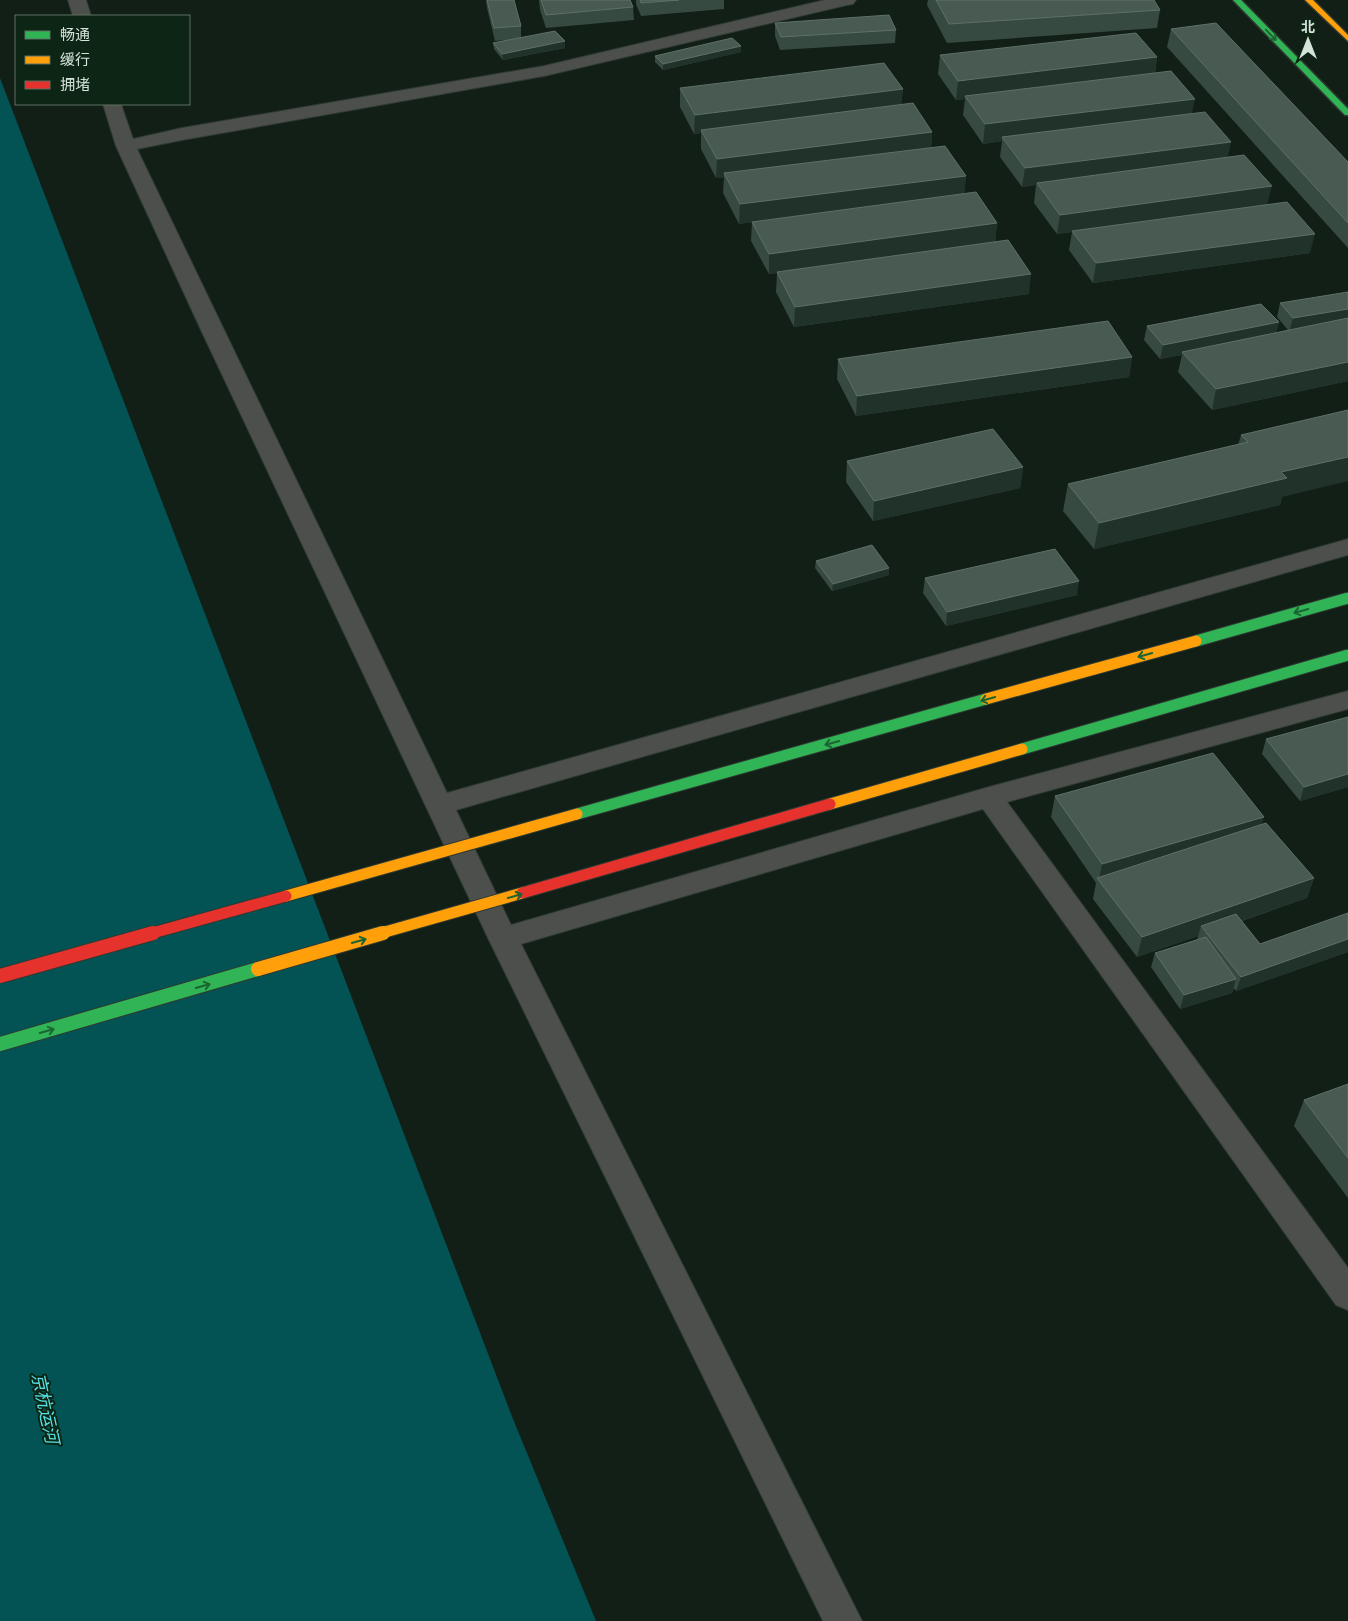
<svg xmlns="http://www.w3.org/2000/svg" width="1348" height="1621" viewBox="0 0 1348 1621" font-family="'Golos Text','Noto Sans SC',sans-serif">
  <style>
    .water { fill: #035355 }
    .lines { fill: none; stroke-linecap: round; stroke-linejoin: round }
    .street-casing { stroke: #2e3a32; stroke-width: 2 }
    .fast-casing { stroke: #2e3a32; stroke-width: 3 }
    .slow-casing { stroke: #2e3a32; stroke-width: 3 }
    .street { fill: #4c4f4b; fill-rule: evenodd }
    .fast { fill: #30b455; fill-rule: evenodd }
    .slow { fill: #ff9f0a; fill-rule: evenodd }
    .fast-bridge-far1-casing { stroke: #2e3a32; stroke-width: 13; stroke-linecap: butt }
    .fast-bridge-casing { stroke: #2e3a32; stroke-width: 16; stroke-linecap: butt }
    .slow-bridge-far1-casing { stroke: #2e3a32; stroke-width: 13; stroke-linecap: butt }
    .slow-bridge-casing { stroke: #2e3a32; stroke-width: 16; stroke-linecap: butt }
    .jam-bridge-far1-casing { stroke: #2e3a32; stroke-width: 13; stroke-linecap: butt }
    .jam-bridge-casing { stroke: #2e3a32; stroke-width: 16; stroke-linecap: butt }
    .fast-bridge-far1 { stroke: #30b455; stroke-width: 11 }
    .fast-bridge { stroke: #30b455; stroke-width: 14 }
    .slow-bridge-far1 { stroke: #ff9f0a; stroke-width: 11 }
    .slow-bridge { stroke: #ff9f0a; stroke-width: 14 }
    .jam-bridge-far1 { stroke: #e5322d; stroke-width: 11 }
    .jam-bridge { stroke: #e5322d; stroke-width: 14 }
    .wall { fill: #374a42 }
    .shaded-wall { fill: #21322a }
    .building { fill: #485a52; stroke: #5e7067 }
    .oneway { stroke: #1c6532 }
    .labels { text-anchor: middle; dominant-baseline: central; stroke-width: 4; stroke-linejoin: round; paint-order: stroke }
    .near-water-label { font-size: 18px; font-style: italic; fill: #54e0e4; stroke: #0c2515 }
  </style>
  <rect width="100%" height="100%" fill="#121f16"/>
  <polygon class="water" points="0,78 513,1419 596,1621 0,1621"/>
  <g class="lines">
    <defs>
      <g id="street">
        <polygon points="68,0 86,0 91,16 73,16"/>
        <polygon points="825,0 856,0 853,4 847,5 544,76 182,140 137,149 447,793 1348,539 1348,555 456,810 511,925 989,787 1348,691 1348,709 1007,802 1348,1268 1348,1310 1336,1305 983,809 521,944 862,1621 823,1621 488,938 201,330 116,146 103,104 121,104 133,139 182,128 544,66"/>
      </g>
      <polygon id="fast" points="1233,0 1241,0 1348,109 1348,115 1345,115"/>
      <polygon id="slow" points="1305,0 1313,0 1348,35 1348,41"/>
    </defs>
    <use href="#street" class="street-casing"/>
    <use href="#fast" class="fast-casing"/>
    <use href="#slow" class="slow-casing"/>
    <use href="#street" class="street"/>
    <use href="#fast" class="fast"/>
    <use href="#slow" class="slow"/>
    <defs>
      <g id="fast-bridge-far1">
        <polyline points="1196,641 1348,598"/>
        <polyline points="1022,749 1348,655"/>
        <polyline points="577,814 986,699"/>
      </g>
      <polyline id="fast-bridge" points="0,1044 258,969"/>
      <g id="slow-bridge-far1">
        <polyline points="986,699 1196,641"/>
        <polyline points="830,804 1022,749"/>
        <polyline points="286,896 577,814"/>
        <polyline points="378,934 522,893"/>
      </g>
      <polyline id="slow-bridge" points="258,969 383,933"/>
      <g id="jam-bridge-far1">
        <polyline points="522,893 830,804"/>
        <polyline points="149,934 286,896"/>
      </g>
      <polyline id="jam-bridge" points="0,976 153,933"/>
    </defs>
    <use href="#fast-bridge-far1" class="fast-bridge-far1-casing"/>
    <use href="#fast-bridge" class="fast-bridge-casing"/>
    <use href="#slow-bridge-far1" class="slow-bridge-far1-casing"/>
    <use href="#slow-bridge" class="slow-bridge-casing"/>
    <use href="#jam-bridge-far1" class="jam-bridge-far1-casing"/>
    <use href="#jam-bridge" class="jam-bridge-casing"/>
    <use href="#fast-bridge-far1" class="fast-bridge-far1"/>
    <use href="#fast-bridge" class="fast-bridge"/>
    <use href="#slow-bridge-far1" class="slow-bridge-far1"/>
    <use href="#slow-bridge" class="slow-bridge"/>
    <use href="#jam-bridge-far1" class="jam-bridge-far1"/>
    <use href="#jam-bridge" class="jam-bridge"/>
  </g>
  <g class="wall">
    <polygon points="486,0 514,0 521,26 521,37 565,41 565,48 503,60 494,49 493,43 505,40 495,41 487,8"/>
    <polygon points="539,0 630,0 633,7 634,20 546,28 540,10"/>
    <polygon points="636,0 724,0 724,9 641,16 636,4"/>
    <polygon points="928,0 1154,0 1160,10 1157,28 947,43 927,5"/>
    <polygon points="775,23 896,30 895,43 780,50 775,36"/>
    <polygon points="1171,29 1348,162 1348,248 1167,47"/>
    <polygon points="741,52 663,70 655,62 655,56"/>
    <polygon points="940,55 1157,57 1155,73 1192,114 1267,204 1310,253 1093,283 1069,250 1072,232 1057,234 1034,203 1036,185 1022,187 1000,157 1002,141 983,144 963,115 965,99 956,100 938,74"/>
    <polygon points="680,88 903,89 901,105 932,132 931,148 966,176 964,193 997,223 995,242 1029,294 794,327 776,292 777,273 769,274 751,241 752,222 739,224 723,193 724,178 716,178 701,149 701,133 694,134 680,107"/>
    <polygon points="1348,292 1348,381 1212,410 1178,372 1182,355 1160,359 1144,340 1147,326 1279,322 1276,333 1288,330 1277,317 1280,303"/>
    <polygon points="1132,357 1129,377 856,416 837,379 838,359"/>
    <polygon points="1348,410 1282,497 1280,505 1094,549 1063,511 1068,484 1238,445 1241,435"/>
    <polygon points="847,461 1023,467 1020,488 873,521 846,482"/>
    <polygon points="816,561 889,575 832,591 815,568"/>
    <polygon points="925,578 1077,595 946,626 923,593"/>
    <polygon points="1348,717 1348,787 1300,801 1262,754 1266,739"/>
    <polygon points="1055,796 1262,824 1314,878 1307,898 1242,921 1260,944 1348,913 1348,952 1236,991 1234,988 1232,993 1180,1009 1151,967 1155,953 1197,940 1198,936 1137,957 1093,899 1096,883 1051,817"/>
    <polygon points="1348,1084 1348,1198 1294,1126 1304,1100"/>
  </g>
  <g class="shaded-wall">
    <polygon points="565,41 565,48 503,60 502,54"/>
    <polygon points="741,46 741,52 663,70 663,64"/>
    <polygon points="1157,57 1154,76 965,96 965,99 956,100 958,81"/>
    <polygon points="903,89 901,107 701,130 701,133 694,134 695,115"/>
    <polygon points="1195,99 1191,118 1002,137 1002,141 983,144 985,124"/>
    <polygon points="932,132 931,151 724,173 724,178 716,178 717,159"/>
    <polygon points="1231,142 1227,161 1037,183 1036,185 1022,187 1025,168"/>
    <polygon points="966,176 964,195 739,224 740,204"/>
    <polygon points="1272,186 1267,205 1072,231 1072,232 1057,234 1060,215"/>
    <polygon points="997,223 995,243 769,274 769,254"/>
    <polygon points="1315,234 1310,253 1093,283 1096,263"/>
    <polygon points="1031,274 1029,294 794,327 795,307"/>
    <polygon points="1348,309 1348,322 1289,332 1293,318"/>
    <polygon points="1279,322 1275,336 1182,352 1182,355 1160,359 1163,345"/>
    <polygon points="1132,357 1129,377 856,416 857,396"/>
    <polygon points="1348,362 1348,381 1212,410 1216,389"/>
    <polygon points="1348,457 1348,481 1282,497 1280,505 1094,549 1099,523 1281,472"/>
    <polygon points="1023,467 1020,488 873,521 874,501"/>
    <polygon points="889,568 889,575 832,591 833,584"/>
    <polygon points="1079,581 1077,595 946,626 947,612"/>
    <polygon points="1348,774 1348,787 1300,801 1304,787"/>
    <polygon points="1264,817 1258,838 1099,880 1102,864"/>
    <polygon points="1314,878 1307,898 1206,933 1201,926 1198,936 1137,957 1142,937"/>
    <polygon points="1348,939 1348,952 1236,991 1241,977"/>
    <polygon points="1236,979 1232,993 1180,1009 1184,995"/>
  </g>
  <g class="building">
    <polygon points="487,0 514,0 521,26 494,28"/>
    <polygon points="541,0 630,0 633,7 546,15"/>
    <polygon points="640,0 679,0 641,3"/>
    <polygon points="936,0 1154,0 1160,10 949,24"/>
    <polygon points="889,15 896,30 781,37 775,23"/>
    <polygon points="1216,23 1348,162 1348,223 1171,29"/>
    <polygon points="555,31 565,41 502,54 493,43"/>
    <polygon points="1136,33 1157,57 958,81 940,55"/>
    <polygon points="732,38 741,46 663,64 655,56"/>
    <polygon points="884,63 903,89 695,115 680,88"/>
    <polygon points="1171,71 1195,99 985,124 965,96"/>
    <polygon points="913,103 932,132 717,159 701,130"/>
    <polygon points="1205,112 1231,142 1025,168 1002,137"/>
    <polygon points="945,146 966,176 740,204 724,173"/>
    <polygon points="1244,155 1272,186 1060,215 1037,183"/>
    <polygon points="976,192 997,223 769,254 752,222"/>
    <polygon points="1287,202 1315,234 1096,263 1072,231"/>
    <polygon points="1008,240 1031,274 795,307 777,272"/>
    <polygon points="1348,292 1348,309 1293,318 1280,303"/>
    <polygon points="1261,304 1279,322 1163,345 1147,326"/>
    <polygon points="1348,318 1348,362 1216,389 1182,352"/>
    <polygon points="1108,321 1132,357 857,396 838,359"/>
    <polygon points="1348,410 1348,457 1281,472 1287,478 1099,523 1068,484 1248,442 1241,435"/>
    <polygon points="993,429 1023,467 874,501 847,461"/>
    <polygon points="872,545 889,568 833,584 816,561"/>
    <polygon points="1055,549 1079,581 947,612 925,578"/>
    <polygon points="1348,717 1348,774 1304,787 1266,739"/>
    <polygon points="1213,753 1264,817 1102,864 1055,796"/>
    <polygon points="1266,823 1314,878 1142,937 1097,878"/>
    <polygon points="1348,913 1348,939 1241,977 1201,926 1236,914 1260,944"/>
    <polygon points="1206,937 1236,979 1184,995 1155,953"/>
    <polygon points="1348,1084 1348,1158 1304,1100"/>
  </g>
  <defs><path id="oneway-shaft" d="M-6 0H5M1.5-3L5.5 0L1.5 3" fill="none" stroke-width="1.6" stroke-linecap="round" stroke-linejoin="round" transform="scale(1.25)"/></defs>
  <g class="oneway">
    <use href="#oneway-shaft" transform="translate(1271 35) rotate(46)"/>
    <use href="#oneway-shaft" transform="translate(1301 611) rotate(164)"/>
    <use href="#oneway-shaft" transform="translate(1145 655) rotate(164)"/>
    <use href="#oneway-shaft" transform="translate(988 699) rotate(164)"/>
    <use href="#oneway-shaft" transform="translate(832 743) rotate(164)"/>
    <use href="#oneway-shaft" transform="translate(515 896) rotate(-16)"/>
    <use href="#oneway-shaft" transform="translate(359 941) rotate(-16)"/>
    <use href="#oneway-shaft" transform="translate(203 986) rotate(-16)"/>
    <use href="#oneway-shaft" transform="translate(47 1031) rotate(-16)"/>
  </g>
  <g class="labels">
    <g class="near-water-label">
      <text transform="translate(46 1408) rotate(78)">京杭运河</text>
    </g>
  </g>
  <rect x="15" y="15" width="175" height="90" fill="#0c2515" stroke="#5c7163"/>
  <rect x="25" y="31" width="25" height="8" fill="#30b455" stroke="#5c7163"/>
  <text x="60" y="40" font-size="15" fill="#d5e3d8">畅通</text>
  <rect x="25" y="56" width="25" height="8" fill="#ff9f0a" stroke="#5c7163"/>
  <text x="60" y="65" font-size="15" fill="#d5e3d8">缓行</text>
  <rect x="25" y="81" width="25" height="8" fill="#e5322d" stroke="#5c7163"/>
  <text x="60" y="90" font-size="15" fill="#d5e3d8">拥堵</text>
  <g transform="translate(1308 40)" stroke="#0c2515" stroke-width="4" paint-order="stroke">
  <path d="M0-4L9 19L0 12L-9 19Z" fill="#d5e3d8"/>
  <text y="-8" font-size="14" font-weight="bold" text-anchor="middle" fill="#d5e3d8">北</text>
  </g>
</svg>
